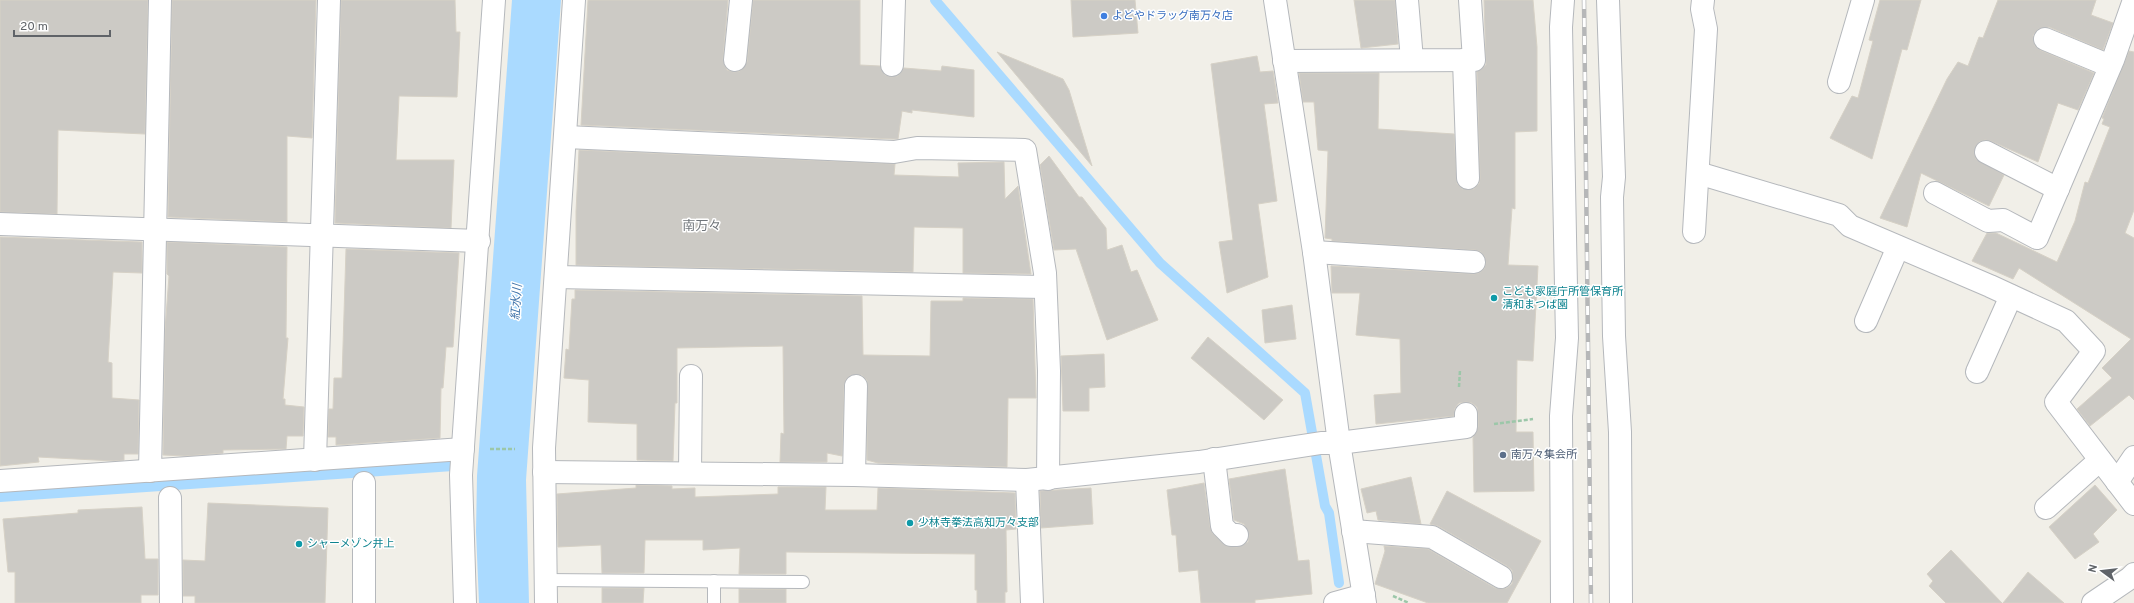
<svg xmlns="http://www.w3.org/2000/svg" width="2134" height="603" viewBox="0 0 2134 603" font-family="Overpass,'Noto Sans JP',sans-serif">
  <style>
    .water { fill: #aadaff }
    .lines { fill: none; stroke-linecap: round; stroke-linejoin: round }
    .stream { stroke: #aadaff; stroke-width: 10 }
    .building { fill: #cccac5; stroke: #d6d1c6 }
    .service-casing { stroke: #b5b8bc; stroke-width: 14 }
    .minor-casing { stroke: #b5b8bc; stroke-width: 24 }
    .tertiary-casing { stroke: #b5b8bc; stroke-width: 24 }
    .path { stroke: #9cc7a9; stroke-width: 2.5; stroke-dasharray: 4 2; stroke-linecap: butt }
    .service { stroke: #fff; stroke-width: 12 }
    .minor { stroke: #fff; stroke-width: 22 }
    .tertiary { stroke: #fff; stroke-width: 22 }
    .rail-casing { stroke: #b6b7b8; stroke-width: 4.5 }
    .rail { stroke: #fff; stroke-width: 3; stroke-dasharray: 9; stroke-linecap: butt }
    .shop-dot { fill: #3f7fe0; stroke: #fff; stroke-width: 1.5 }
    .culture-dot { fill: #0f9aa8; stroke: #fff; stroke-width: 1.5 }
    .service-dot { fill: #5c6f8a; stroke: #fff; stroke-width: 1.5 }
    .labels { text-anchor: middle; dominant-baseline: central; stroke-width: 3; stroke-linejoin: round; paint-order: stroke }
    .shop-label { font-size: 11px; fill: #366cbe; stroke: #fff; text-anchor: start }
    .culture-label { font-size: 11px; fill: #0d838f; stroke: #fff; text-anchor: start }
    .service-label { font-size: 11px; fill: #4e5e75; stroke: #fff; text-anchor: start }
    .water-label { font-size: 12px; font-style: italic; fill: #4174aa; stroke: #fff }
    .quarter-label { font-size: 13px; fill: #70757a; stroke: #fff }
  </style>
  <rect width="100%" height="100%" fill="#f1efe8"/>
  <polygon class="water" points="512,0 561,0 526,480 529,603 479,603 476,532 477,476"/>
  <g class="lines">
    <g class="stream">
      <polyline points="935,0 1160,263 1305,393 1325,506 1329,513 1339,583"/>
      <polyline points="0,497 453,466"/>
    </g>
  </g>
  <g class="building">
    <polygon points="0,0 148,0 145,134 58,130 57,214 0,212"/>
    <polygon points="172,0 316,0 312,138 287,136 287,222 168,217"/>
    <polygon points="341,0 455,0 456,32 460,32 457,97 399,96 396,160 454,160 451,228 335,223"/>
    <polygon points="588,0 728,0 723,59 727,70 734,72 740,71 747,62 753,0 860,0 860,65 880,66 885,75 891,77 898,76 904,68 941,71 942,66 974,70 974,117 912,110 912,113 902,111 898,139 893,139 581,125"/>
    <polygon points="1071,0 1135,0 1138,33 1073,37"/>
    <polygon points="1354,0 1395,0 1398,44 1361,48"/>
    <polygon points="1484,0 1533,0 1537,47 1537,131 1515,132 1515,209 1512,208 1508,265 1538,266 1533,361 1517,360 1516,432 1533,432 1534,491 1474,492 1473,437 1478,427 1478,414 1477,407 1472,403 1466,402 1459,403 1455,408 1454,416 1376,424 1374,395 1401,393 1400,339 1356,335 1360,293 1332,293 1331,266 1473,274 1479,273 1484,269 1486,263 1485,257 1481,252 1475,250 1332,241 1332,239 1325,238 1328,151 1318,150 1314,102 1303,102 1299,73 1379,73 1378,129 1454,134 1457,184 1462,189 1474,189 1479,184 1480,178 1477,72 1486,65"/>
    <polygon points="1880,0 1921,0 1907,50 1902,49 1872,159 1830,138 1852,96 1858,98 1873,41 1869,40"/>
    <polygon points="1998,0 2096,0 2091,15 2113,23 2103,50 2049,27 2038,29 2033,35 2035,46 2040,50 2094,73 2078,110 2058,103 2038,162 1991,141 1985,140 1979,142 1974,152 1976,159 2004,175 1989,206 1921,173 1907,227 1880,218 1947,79 1958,62 1968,66 1979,37 1983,38"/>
    <polygon points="2129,51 2134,52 2134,210 2125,233 2134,238 2134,400 2129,395 2090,426 2077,409 2112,378 2102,368 2131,339 2019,268 2013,279 1972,261 1987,233 1996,233 2057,262 2075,221 2085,182 2088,183 2110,127 2102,124 2104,119 2102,118"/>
    <polygon points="997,52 1063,79 1069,90 1092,166"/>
    <polygon points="1257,56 1260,72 1273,71 1278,103 1264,104 1277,201 1258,204 1268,277 1227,293 1219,242 1233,240 1211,64"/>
    <polygon points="579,150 895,164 894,175 959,177 958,163 1004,162 1005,199 1018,186 1031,274 963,273 963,228 914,227 913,272 576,265 576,212"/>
    <polygon points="1049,156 1079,197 1082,197 1106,228 1107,250 1122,245 1131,272 1137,270 1158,320 1107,340 1076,249 1054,250 1040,165"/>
    <polygon points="0,237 142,242 142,273 113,272 108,362 112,363 112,398 139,400 138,454 124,454 124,460 114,461 38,457 39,462 0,466"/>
    <polygon points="167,242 287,247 286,338 288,338 283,399 285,399 285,405 304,407 303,436 287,436 286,449 223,450 223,453 185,456 163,455 165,330 169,276 167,274"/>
    <polygon points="346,249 459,253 453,347 446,347 443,388 441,388 440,438 336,445 336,437 328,437 329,409 333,409 334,378 342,378"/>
    <polygon points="575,290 862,296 863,355 930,356 931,301 963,301 963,298 1033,299 1036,398 1008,398 1007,467 878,463 867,460 867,380 862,375 850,375 846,379 844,386 842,456 827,453 827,462 780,462 781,433 784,434 783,346 677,348 677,403 675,403 673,461 637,460 637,424 588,422 589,380 564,378 566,349 569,350 572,299 575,299"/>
    <polygon points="1292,305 1296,339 1265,343 1262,310"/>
    <polygon points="1208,337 1283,400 1264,420 1191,358"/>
    <polygon points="1104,354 1105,387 1089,388 1089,411 1063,411 1061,356"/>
    <polygon points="1285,469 1298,561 1309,560 1312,594 1255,600 1255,603 1201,603 1198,570 1179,572 1176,535 1172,535 1167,490 1204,483 1210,527 1213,534 1226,546 1237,547 1248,542 1249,535 1244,524 1234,520 1229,479"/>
    <polygon points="1411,477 1421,524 1378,520 1376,511 1367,513 1361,489"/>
    <polygon points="636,485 672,486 672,489 695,488 695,497 778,494 778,487 826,487 825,510 877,510 878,488 1015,493 1016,529 1006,530 1007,592 1005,592 1005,603 977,603 977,590 975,590 975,554 786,552 786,574 739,574 740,548 703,550 703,540 645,540 644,573 602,573 601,545 558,547 557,494 636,488"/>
    <polygon points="2095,485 2117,510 2093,534 2099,542 2075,559 2049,527"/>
    <polygon points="1091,488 1093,524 1041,528 1040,491"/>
    <polygon points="1447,491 1541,541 1507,603 1428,603 1375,584 1385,551 1384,546 1428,549 1495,588 1507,588 1512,584 1513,577 1512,570 1507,566 1438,526 1430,524"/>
    <polygon points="208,503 328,508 325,603 195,603 195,596 183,596 183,560 205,561"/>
    <polygon points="142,507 145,559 158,559 158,595 141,595 141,603 15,603 15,572 8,572 3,519 78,513 78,510"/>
    <polygon points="1951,550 2002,603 1946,603 1929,586 1933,581 1927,574"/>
    <polygon points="2028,572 2064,603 2003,603"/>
    <polygon points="602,588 644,588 643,603 602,603"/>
    <rect x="739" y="589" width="47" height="14"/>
  </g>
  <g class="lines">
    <defs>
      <g id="service">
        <polyline points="545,580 803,582"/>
        <polyline points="714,603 714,581"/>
      </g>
      <g id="minor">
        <polyline points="1407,0 1412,60"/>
        <polyline points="1608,0 1614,177 1612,197 1614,336 1620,432 1621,603"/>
        <polyline points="2045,39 2110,66"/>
        <polyline points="735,60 741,0"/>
        <polyline points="1464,60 1468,178"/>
        <polyline points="1284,61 1474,60 1470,0"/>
        <polyline points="892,65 894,0"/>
        <polyline points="1839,82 1863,0"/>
        <polyline points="566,137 894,152 917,148 1025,150 1045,273 1049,371 1048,479"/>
        <polyline points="1986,152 2058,189"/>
        <polyline points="1698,173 1839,215 1850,226 1990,286 2066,321 2094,351 2056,402 2134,504"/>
        <polyline points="1935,193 1988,221 2003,220 2037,238 2113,60 2134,0"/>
        <polyline points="0,224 479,241"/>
        <polyline points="1694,232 1706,29 1702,9 1703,0"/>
        <polyline points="1314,252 1474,262"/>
        <polyline points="556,277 1045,287"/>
        <polyline points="1866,321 1898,247"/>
        <polyline points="1977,372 2011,296"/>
        <polyline points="1214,459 1222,526 1231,535 1237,535"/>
        <polyline points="315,460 329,0"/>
        <polyline points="150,471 160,0"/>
        <polyline points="544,472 854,475 1027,480 1199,462 1321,443 1339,443 1466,427 1466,414"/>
        <polyline points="690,472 691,376"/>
        <polyline points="854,475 856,386"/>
        <polyline points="1027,480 1032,603"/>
        <polyline points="0,481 463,449"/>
        <polyline points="2117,482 2134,457"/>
        <polyline points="364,483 364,603"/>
        <polyline points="170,498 171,603"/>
        <polyline points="2046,508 2100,460"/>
        <polyline points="1353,531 1432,537 1501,577"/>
        <polyline points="465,603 461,475 494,0"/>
        <polyline points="546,603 544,448 574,0"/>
        <polyline points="1335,603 1364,595"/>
        <polyline points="1562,603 1561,416 1567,338 1563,133 1561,27 1563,0"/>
        <polyline points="2093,603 2130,578 2134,574"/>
      </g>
      <polyline id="tertiary" points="1275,0 1314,252 1339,443 1365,603"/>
    </defs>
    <use href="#service" class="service-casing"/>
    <use href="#minor" class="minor-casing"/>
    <use href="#tertiary" class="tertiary-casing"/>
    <g class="path">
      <polyline points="1459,387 1460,370"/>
      <polyline points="1494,424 1533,419"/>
      <polyline points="490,449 515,449"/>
      <polyline points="1393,596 1409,603"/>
    </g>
    <use href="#service" class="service"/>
    <use href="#minor" class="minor"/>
    <use href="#tertiary" class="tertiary"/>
    <defs>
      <polyline id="rail" points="1584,0 1591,603"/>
    </defs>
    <use href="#rail" class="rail-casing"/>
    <use href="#rail" class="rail"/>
  </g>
  <circle class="shop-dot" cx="1104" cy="16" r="4"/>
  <g class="culture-dot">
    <circle cx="1494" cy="298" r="4"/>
    <circle cx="910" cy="523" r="4"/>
    <circle cx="299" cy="544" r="4"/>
  </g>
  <circle class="service-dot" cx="1503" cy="455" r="4"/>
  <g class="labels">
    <g class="shop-label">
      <text x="1112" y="16">よどやドラッグ南万々店</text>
    </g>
    <g class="culture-label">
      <text x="1502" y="292">こども家庭庁所管保育所<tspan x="1502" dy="13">清和まつば園</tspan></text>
      <text x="918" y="523">少林寺拳法高知万々支部</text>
      <text x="307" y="544">シャーメゾン井上</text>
    </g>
    <g class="service-label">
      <text x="1511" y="455">南万々集会所</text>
    </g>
    <g class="water-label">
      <text transform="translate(517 302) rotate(-86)">紅水川</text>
    </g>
    <g class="quarter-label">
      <text x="702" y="227">南万々</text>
    </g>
  </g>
  <g transform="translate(2102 571) rotate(285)" stroke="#ffffff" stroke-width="3" paint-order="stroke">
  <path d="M0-3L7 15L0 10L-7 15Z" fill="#5f6368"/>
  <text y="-6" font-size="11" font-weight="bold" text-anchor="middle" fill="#5f6368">N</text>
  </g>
  <path d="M14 30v6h96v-6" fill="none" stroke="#5f6368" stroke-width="2"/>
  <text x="20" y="30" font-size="12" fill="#5f6368" stroke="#ffffff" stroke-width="3" paint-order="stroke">20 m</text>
</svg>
